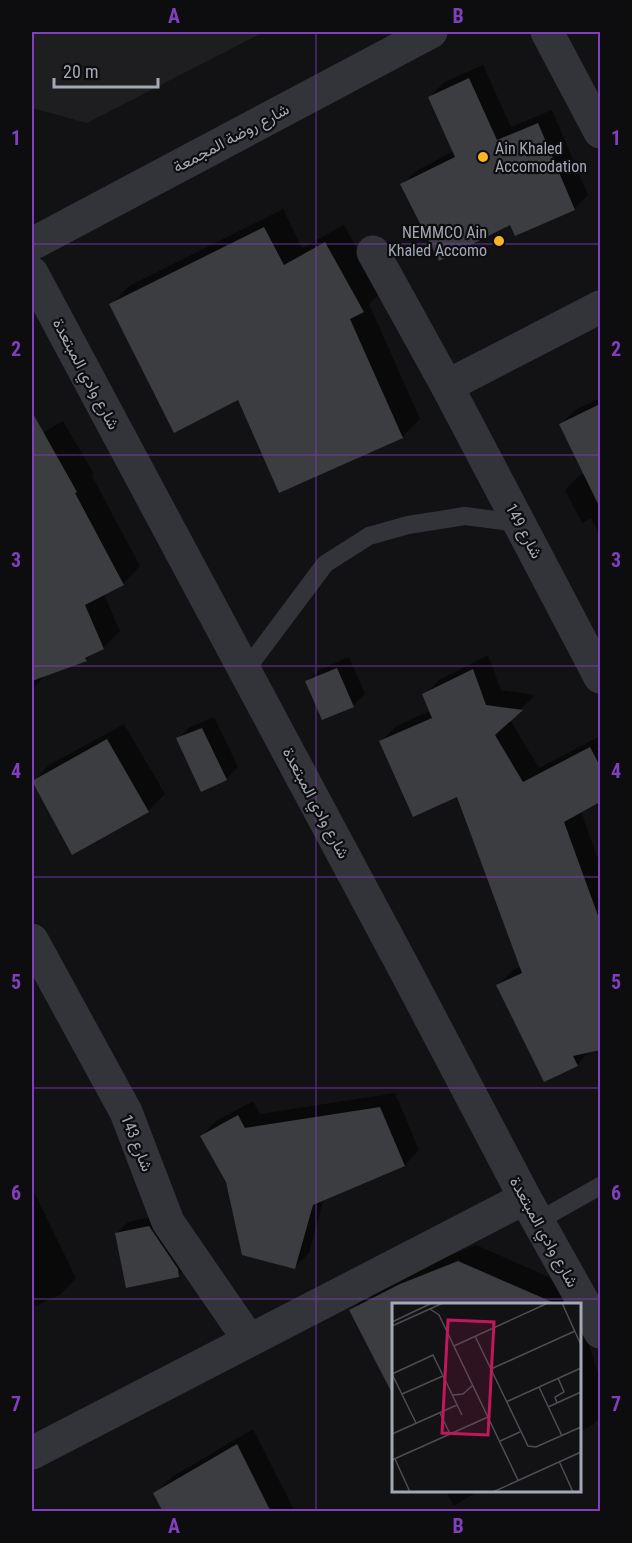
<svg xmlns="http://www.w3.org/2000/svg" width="632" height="1543" viewBox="0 0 632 1543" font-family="'Roboto Condensed',Vazirmatn,sans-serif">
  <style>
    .built { fill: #1e1e21 }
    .shadow { fill: #0007 }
    .building { fill: #3c3d41 }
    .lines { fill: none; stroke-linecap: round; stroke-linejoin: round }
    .service { stroke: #333439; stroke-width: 18 }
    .minor { stroke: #333439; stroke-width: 33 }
    .grid { fill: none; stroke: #813fbe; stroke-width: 1.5; stroke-opacity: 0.55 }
    .poi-dot { fill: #f9b525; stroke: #0d0d0f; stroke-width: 2 }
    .labels { text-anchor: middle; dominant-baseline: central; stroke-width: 4.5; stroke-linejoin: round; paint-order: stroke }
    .street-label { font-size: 16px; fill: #a3a8b5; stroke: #0d0d0f }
    .poi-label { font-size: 16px; fill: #a3a8b5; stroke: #0d0d0f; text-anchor: start }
    .inset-road { fill: none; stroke: #4c4e54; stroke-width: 1.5 }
    .view { fill: #c2185b; fill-opacity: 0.15; stroke: #c2185b; stroke-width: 3 }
    .inset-edge { fill: none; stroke: #a3a8b5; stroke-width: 3 }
    .neatline { fill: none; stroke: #813fbe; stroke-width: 2 }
    .grid-label { font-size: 20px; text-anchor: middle; font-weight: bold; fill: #813fbe }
  </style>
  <rect width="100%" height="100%" fill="#121214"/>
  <polygon class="built" points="32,32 264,32 87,123 32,108"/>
  <g class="shadow">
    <polygon points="483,65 511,127 552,110 588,195 574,209 511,223 402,185 416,171 454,151 430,97 443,83"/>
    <polygon points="283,209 302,248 344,225 381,292 369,304 420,419 402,437 111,305 129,286"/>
    <polygon points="600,398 600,535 591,518 582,523 565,490 579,476 585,473 561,424 575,410"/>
    <polygon points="63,421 94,474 92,476 140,566 123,584 104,594 120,631 103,648 95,651 86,660 47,674 32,689 32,439"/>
    <polygon points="488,655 501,690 535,695 510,720 539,768 600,736 600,801 581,811 600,865 600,1048 591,1050 577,1065 498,985 513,970 521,967 458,795 381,741 396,726 430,711 424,695 439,680"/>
    <polygon points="349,657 365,694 353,706 307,681 319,670"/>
    <polygon points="214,717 238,767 226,779 178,739 190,727"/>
    <polygon points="124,724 165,794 148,811 33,782 49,765"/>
    <polygon points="395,1093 419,1150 405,1165 324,1198 309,1253 295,1267 227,1181 202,1136 216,1121 253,1101 260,1114"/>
    <polygon points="32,1188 76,1278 61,1294 32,1308"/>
    <polygon points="161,1215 190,1264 178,1275 116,1234 128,1222"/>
    <polygon points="476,1245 569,1286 575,1304 394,1304 394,1392 351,1311 367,1294 418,1268"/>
    <polygon points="580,1316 600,1379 600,1417 594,1424 580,1432"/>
    <polygon points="253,1429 295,1512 165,1512 155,1493 172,1477"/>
    <polygon points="445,1490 480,1490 454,1506"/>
  </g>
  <g class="building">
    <polygon points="469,78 497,140 538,123 575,210 515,236 510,225 439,261 400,184 455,157 428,97"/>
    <polygon points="264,227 284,265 325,242 364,312 350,319 403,438 279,493 238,400 174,433 109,304"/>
    <polygon points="600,404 600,508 559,424"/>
    <polygon points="32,412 77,492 75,493 124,585 85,605 104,649 85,658 87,661 32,681"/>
    <polygon points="337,668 354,707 322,720 305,681"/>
    <polygon points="473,669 486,705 523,710 495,735 523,782 590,747 600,766 600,802 564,822 600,921 600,1050 573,1056 578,1066 544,1082 496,985 522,973 457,797 413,817 379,741 432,718 422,694"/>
    <polygon points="202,728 227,780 201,792 176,738"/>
    <polygon points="107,739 149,812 72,855 32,781"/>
    <polygon points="380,1107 405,1166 313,1205 295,1269 242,1255 226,1182 200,1136 238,1115 245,1128"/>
    <polygon points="149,1226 178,1269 179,1277 126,1288 115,1233"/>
    <polygon points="458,1261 559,1305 393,1305 393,1395 349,1310 400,1284"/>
    <polygon points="237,1444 271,1512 163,1512 153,1493"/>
  </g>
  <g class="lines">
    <g class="service">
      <polyline points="245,671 325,564 369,536 408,525 465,516 519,523"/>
      <polyline points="538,1221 600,1186"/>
    </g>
    <g class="minor">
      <polyline points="547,32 600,132"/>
      <polyline points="32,244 431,32"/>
      <polyline points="373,252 447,386 600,677"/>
      <polyline points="32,273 405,970 525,1198 600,1332"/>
      <polyline points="447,386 600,307"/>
      <polyline points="32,940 126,1112 168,1222 249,1340"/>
      <polyline points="32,1453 525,1198"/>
    </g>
  </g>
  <path class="grid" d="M316 32V1512M32 244H600M32 455H600M32 666H600M32 877H600M32 1088H600M32 1299H600"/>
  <g class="poi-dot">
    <circle cx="483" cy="157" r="6"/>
    <circle cx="499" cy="241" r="6"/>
  </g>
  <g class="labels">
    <g class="street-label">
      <text transform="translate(231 138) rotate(-28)">شارع روضة المجمعة</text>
      <text transform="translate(86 374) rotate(62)">شارع وادي المبتعدة</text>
      <text transform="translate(524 531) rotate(62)">شارع 149</text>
      <text transform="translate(316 803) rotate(62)">شارع وادي المبتعدة</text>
      <text transform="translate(137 1143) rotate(68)">شارع 143</text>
      <text transform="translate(544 1232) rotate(61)">شارع وادي المبتعدة</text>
    </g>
    <g class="poi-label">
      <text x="495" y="148">Ain Khaled<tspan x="495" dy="18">Accomodation</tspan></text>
      <text x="487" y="232" text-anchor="end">NEMMCO Ain<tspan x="487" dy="18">Khaled Accomo</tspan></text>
    </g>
  </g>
  <g transform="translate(392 1303)">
    <rect width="189" height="189" fill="#121214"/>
    <path class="inset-road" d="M170 0 189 42M38 6 47 12 126 177M0 19 40 0M0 23 51 0M83 33 136 143 144 144 189 124M62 43 156 0M99 66 183 28M0 71 41 52 70 112M0 71 24 120M147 84 170 133M10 91 51 73M61 92 71 91 81 82M114 99 189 65M165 100 163 94 172 89 166 75M156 104 189 89M48 110 58 131M0 131 65 102M108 138 128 129M3 156 18 189M0 157 96 114M167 158 181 189M101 189 189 149"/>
    <path class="view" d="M56 17 102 19 96 132 50 130Z"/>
    <rect width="189" height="189" class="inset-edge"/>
  </g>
  <rect width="632" height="1543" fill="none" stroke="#0d0d0f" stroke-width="66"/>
  <path d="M54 78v9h104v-9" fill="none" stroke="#a3a8b5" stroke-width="3"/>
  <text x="63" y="78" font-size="18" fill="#a3a8b5" stroke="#0d0d0f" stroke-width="4.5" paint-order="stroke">20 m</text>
  <rect x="33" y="33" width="566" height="1477" class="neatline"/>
  <g class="grid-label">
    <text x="174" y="23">A</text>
    <text x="458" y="23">B</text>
    <text x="16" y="145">1</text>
    <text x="616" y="145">1</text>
    <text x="16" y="356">2</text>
    <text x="616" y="356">2</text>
    <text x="16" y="567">3</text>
    <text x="616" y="567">3</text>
    <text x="16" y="778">4</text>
    <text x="616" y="778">4</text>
    <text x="16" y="989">5</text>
    <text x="616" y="989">5</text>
    <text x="16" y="1200">6</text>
    <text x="616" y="1200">6</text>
    <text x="16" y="1411">7</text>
    <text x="616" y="1411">7</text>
    <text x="174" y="1533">A</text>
    <text x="458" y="1533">B</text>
  </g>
</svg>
